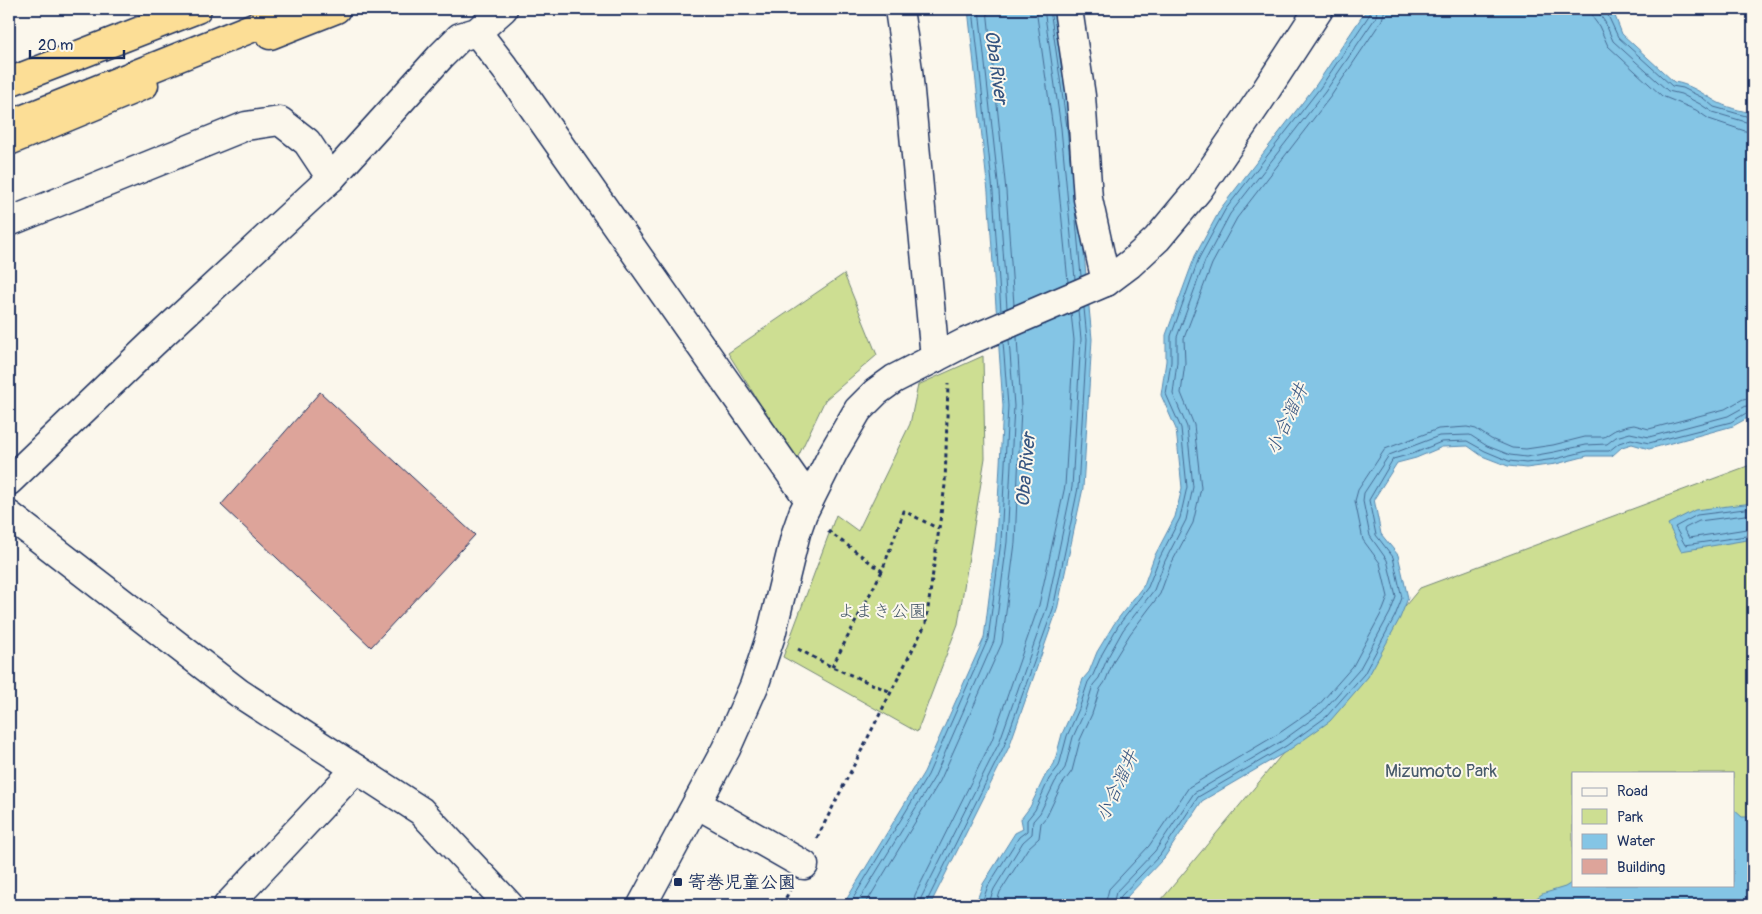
<svg xmlns="http://www.w3.org/2000/svg" width="1762" height="914" viewBox="0 0 1762 914" font-family="Pangolin,'Klee One',sans-serif">
  <style>
    .green { fill: #cdde92; stroke: #748678; fill-rule: evenodd }
    .water { fill: #84c5e5; stroke: #5a89af }
    .lines { fill: none; stroke-linecap: round; stroke-linejoin: round }
    .shore { stroke: #456b94; stroke-width: 1 }
    .building { fill: #dda49a; stroke: #1b2f5e }
    .minor-casing { stroke: #1b2f5e; stroke-width: 31 }
    .tertiary-casing { stroke: #1b2f5e; stroke-width: 31 }
    .trunk-casing { stroke: #1b2f5e; stroke-width: 31 }
    .motorway-casing { stroke: #1b2f5e; stroke-width: 31 }
    .path { stroke: #1b2f5e; stroke-width: 3; stroke-dasharray: 4 4; stroke-linecap: butt }
    .minor { stroke: #fbf7ec; stroke-width: 28 }
    .tertiary { stroke: #fbf7ec; stroke-width: 28 }
    .trunk { stroke: #fcde96; stroke-width: 28 }
    .motorway { stroke: #fcde96; stroke-width: 28 }
    .poi-dot { fill: #1b2f5e; stroke: #fbf7ec; stroke-width: 2 }
    .labels { text-anchor: middle; dominant-baseline: central; stroke-width: 4; stroke-linejoin: round; paint-order: stroke }
    .park-label { font-size: 18px; fill: #485b6b; stroke: #fbf7ec }
    .poi-label { font-size: 18px; font-weight: bold; fill: #1b2f5e; stroke: #fbf7ec; text-anchor: start }
    .water-label { font-size: 19px; font-style: italic; fill: #355480; stroke: #fbf7ec }
  </style>
  <rect width="100%" height="100%" fill="#fbf7ec"/>
  <filter id="ink" filterUnits="userSpaceOnUse"><feTurbulence type="fractalNoise" baseFrequency=".02" numOctaves="2"/><feDisplacementMap in="SourceGraphic" scale="10" xChannelSelector="R" yChannelSelector="G"/><feConvolveMatrix kernelMatrix="1 2 1 2 8 2 1 2 1" color-interpolation-filters="sRGB"/></filter>
  <g filter="url(#ink)">
    <g class="green">
      <polygon points="844,274 877,355 825,400 796,461 728,353"/>
      <polygon points="983,356 985,458 958,624 917,732 783,657 836,515 858,531 910,424 918,385"/>
      <path d="M1753 464V905H1157L1420 588ZM1573 773H1733V885H1573Z"/>
    </g>
    <g class="water">
      <polygon points="968,9 1055,9 1072,126 1092,339 1083,488 1057,610 1009,747 930,905 843,905 924,772 984,638 996,541 1003,406 988,192"/>
      <path d="M1367 9H1609L1615 16 1622 34 1674 82C1689 84 1702 93 1715 101 1725 107 1741 111 1753 113V415L1733 426 1649 449 1632 444 1622 447 1612 456H1587L1556 464 1526 468 1508 466 1482 456 1468 446 1442 447 1416 458 1397 463 1374 499 1381 534 1398 555 1408 598 1400 618 1368 677 1330 721 1289 750 1202 801 1164 858 1125 899 1124 905H975L983 884 1015 833 1023 829 1021 819 1030 807 1045 776 1054 764 1062 734 1074 707 1083 679 1089 672 1097 652 1114 624 1144 585 1154 557 1175 517 1182 488 1176 429 1161 395 1166 361V335L1195 256 1221 208 1316 85Z"/>
      <polygon points="1753,503 1753,539 1681,551 1668,524 1695,510"/>
      <polygon points="1733,809 1742,817 1750,817 1753,819 1753,905 1527,905 1542,894 1565,887 1573,882 1573,885 1733,885"/>
    </g>
    <g class="lines">
      <g class="shore">
        <polyline points="973,9 993,192 1001,311"/>
        <polyline points="979,9 999,191 1007,308"/>
        <polyline points="987,9 1006,191 1014,305"/>
        <polyline points="1036,9 1053,129 1068,282"/>
        <polyline points="1044,9 1061,128 1075,279"/>
        <polyline points="1050,9 1067,127 1071,170"/>
        <polyline points="1592,9 1593,18 1599,26 1608,46 1662,96 1696,110 1709,119 1745,131 1753,132"/>
        <polyline points="1599,9 1600,15 1605,22 1613,41 1668,91 1681,94 1700,104 1712,112 1753,124"/>
        <polyline points="1605,9 1618,37 1672,86 1683,88 1703,98 1714,107 1753,118"/>
        <polyline points="1075,209 1081,276"/>
        <polyline points="1753,508 1697,515 1675,527 1685,545 1753,535"/>
        <polyline points="1753,514 1699,521 1685,528 1684,530 1689,538 1753,528"/>
        <polyline points="849,905 928,775 988,639 1001,541 1008,406 1003,342"/>
        <polyline points="856,905 934,778 994,641 1007,542 1014,406 1009,340"/>
        <polyline points="865,905 940,781 1002,643 1015,543 1021,407 1017,337"/>
        <polyline points="913,905 915,895 992,740 1039,605 1065,486 1074,340 1071,313"/>
        <polyline points="920,905 921,898 999,743 1047,607 1072,487 1081,339 1078,310"/>
        <polyline points="926,905 927,901 1004,746 1053,609 1078,488 1087,339 1084,308"/>
        <polyline points="981,905 988,886 1019,837 1027,831 1027,820 1035,810 1049,779 1059,766 1067,736 1079,709 1088,682 1093,675 1102,654 1118,626 1148,587 1159,559 1180,518 1187,487 1181,428 1166,394 1171,362 1171,336 1199,258 1225,210 1320,88 1370,14 1371,9"/>
        <polyline points="988,905 994,889 1023,842 1032,834 1033,821 1040,813 1055,782 1065,768 1073,737 1085,711 1093,685 1099,678 1108,657 1123,630 1154,590 1165,561 1186,520 1193,487 1187,427 1173,394 1177,362 1177,337 1205,261 1230,214 1325,92 1376,17 1377,9"/>
        <polyline points="996,905 1000,892 1028,848 1039,838 1041,823 1047,816 1061,786 1072,771 1080,740 1092,714 1100,689 1105,682 1114,660 1130,634 1160,594 1171,564 1193,523 1201,488 1194,425 1181,393 1185,363 1184,338 1212,264 1237,218 1331,96 1382,20 1385,9"/>
        <polyline points="1105,905 1109,889 1149,846 1189,787 1278,734 1317,707 1353,666 1383,610 1388,597 1380,563 1363,540 1355,501 1358,490 1385,449 1438,429 1467,427 1476,429 1491,439 1512,448 1526,449 1553,445 1585,437 1604,437 1615,430 1628,426 1634,425 1649,429 1725,409 1743,399 1753,397"/>
        <polyline points="1113,905 1116,892 1155,851 1194,793 1282,741 1322,712 1359,670 1390,613 1396,597 1387,560 1370,536 1363,501 1364,493 1389,455 1439,436 1470,435 1487,446 1510,455 1526,457 1554,452 1586,445 1607,444 1616,437 1630,433 1649,437 1728,416 1746,406 1753,405"/>
        <polyline points="1119,905 1121,896 1160,855 1198,797 1286,746 1326,717 1364,674 1395,616 1402,598 1393,557 1376,535 1369,500 1393,459 1415,453 1441,442 1467,441 1485,451 1509,461 1526,463 1555,459 1587,451 1609,451 1619,443 1631,439 1649,443 1731,422 1748,412 1753,411"/>
      </g>
    </g>
    <polygon class="building" points="320,392 475,535 371,647 221,505"/>
    <g class="lines">
      <defs>
        <g id="minor">
          <polyline points="899,9 908,70 935,358"/>
          <polyline points="1068,9 1081,96 1088,199 1106,282"/>
          <polyline points="477,32 514,80 809,500"/>
          <polyline points="9,222 246,126 280,121 307,142 331,178"/>
          <polyline points="9,515 239,693 421,811 509,905"/>
          <polyline points="697,804 804,865"/>
          <polyline points="228,905 356,769"/>
        </g>
        <g id="tertiary">
          <polyline points="9,481 153,343 331,178 441,56 460,37 477,32 503,9"/>
          <polyline points="642,905 726,749 754,686 771,635 796,533 803,513 834,451 858,410 876,392 894,379 966,342 1106,282 1130,264 1157,239 1198,190 1259,101 1319,9"/>
        </g>
        <g id="trunk">
          <polyline points="270,35 336,9"/>
          <polyline points="9,141 144,85"/>
        </g>
        <g id="motorway">
          <polyline points="9,82 197,9"/>
          <polyline points="9,125 299,9"/>
        </g>
      </defs>
      <use href="#minor" class="minor-casing"/>
      <use href="#tertiary" class="tertiary-casing"/>
      <use href="#trunk" class="trunk-casing"/>
      <use href="#motorway" class="motorway-casing"/>
      <g class="path">
        <polyline points="828,531 882,571 904,511 939,529"/>
        <polyline points="798,649 832,667 891,692"/>
        <polyline points="832,667 882,571"/>
        <polyline points="817,838 926,623 945,485 948,384"/>
        <polyline points="782,905 790,890"/>
      </g>
      <use href="#minor" class="minor"/>
      <use href="#tertiary" class="tertiary"/>
      <use href="#trunk" class="trunk"/>
      <use href="#motorway" class="motorway"/>
    </g>
  </g>
  <rect class="poi-dot" x="673" y="877" width="10" height="10" rx="2.5"/>
  <g class="labels">
    <g class="park-label">
      <text x="882" y="611">よまき公園</text>
      <text x="1441" y="771">Mizumoto Park</text>
    </g>
    <g class="poi-label">
      <text x="688" y="882">寄巻児童公園</text>
    </g>
    <g class="water-label">
      <text transform="translate(996 67) rotate(82)">Oba River</text>
      <text transform="translate(1287 419) rotate(-65)">小合溜井</text>
      <text transform="translate(1026 470) rotate(-85)">Oba River</text>
      <text transform="translate(1117 786) rotate(-65)">小合溜井</text>
    </g>
  </g>
  <rect width="1762" height="914" fill="none" stroke="#fbf7ec" stroke-width="30"/>
  <rect x="15" y="15" width="1732" height="884" fill="none" stroke="#1b2f5e" stroke-width="2" filter="url(#ink)"/>
  <rect x="1572" y="772" width="162" height="115" fill="#fbf7ec" stroke="#a1a7b3"/>
  <rect x="1582" y="788" width="25" height="8" fill="#fbf7ec" stroke="#a1a7b3"/>
  <text x="1617" y="796" font-size="15" fill="#1b2f5e">Road</text>
  <rect x="1582" y="809" width="25" height="15" fill="#cdde92" stroke="#a1a7b3"/>
  <text x="1617" y="822" font-size="15" fill="#1b2f5e">Park</text>
  <rect x="1582" y="834" width="25" height="15" fill="#84c5e5" stroke="#a1a7b3"/>
  <text x="1617" y="846" font-size="15" fill="#1b2f5e">Water</text>
  <rect x="1582" y="859" width="25" height="15" fill="#dda49a" stroke="#a1a7b3"/>
  <text x="1617" y="872" font-size="15" fill="#1b2f5e">Building</text>
  <path d="M30 50v8h94v-8" fill="none" stroke="#1b2f5e" stroke-width="2.5"/>
  <text x="38" y="50" font-size="15" fill="#1b2f5e" stroke="#fbf7ec" stroke-width="4" paint-order="stroke">20 m</text>
</svg>
